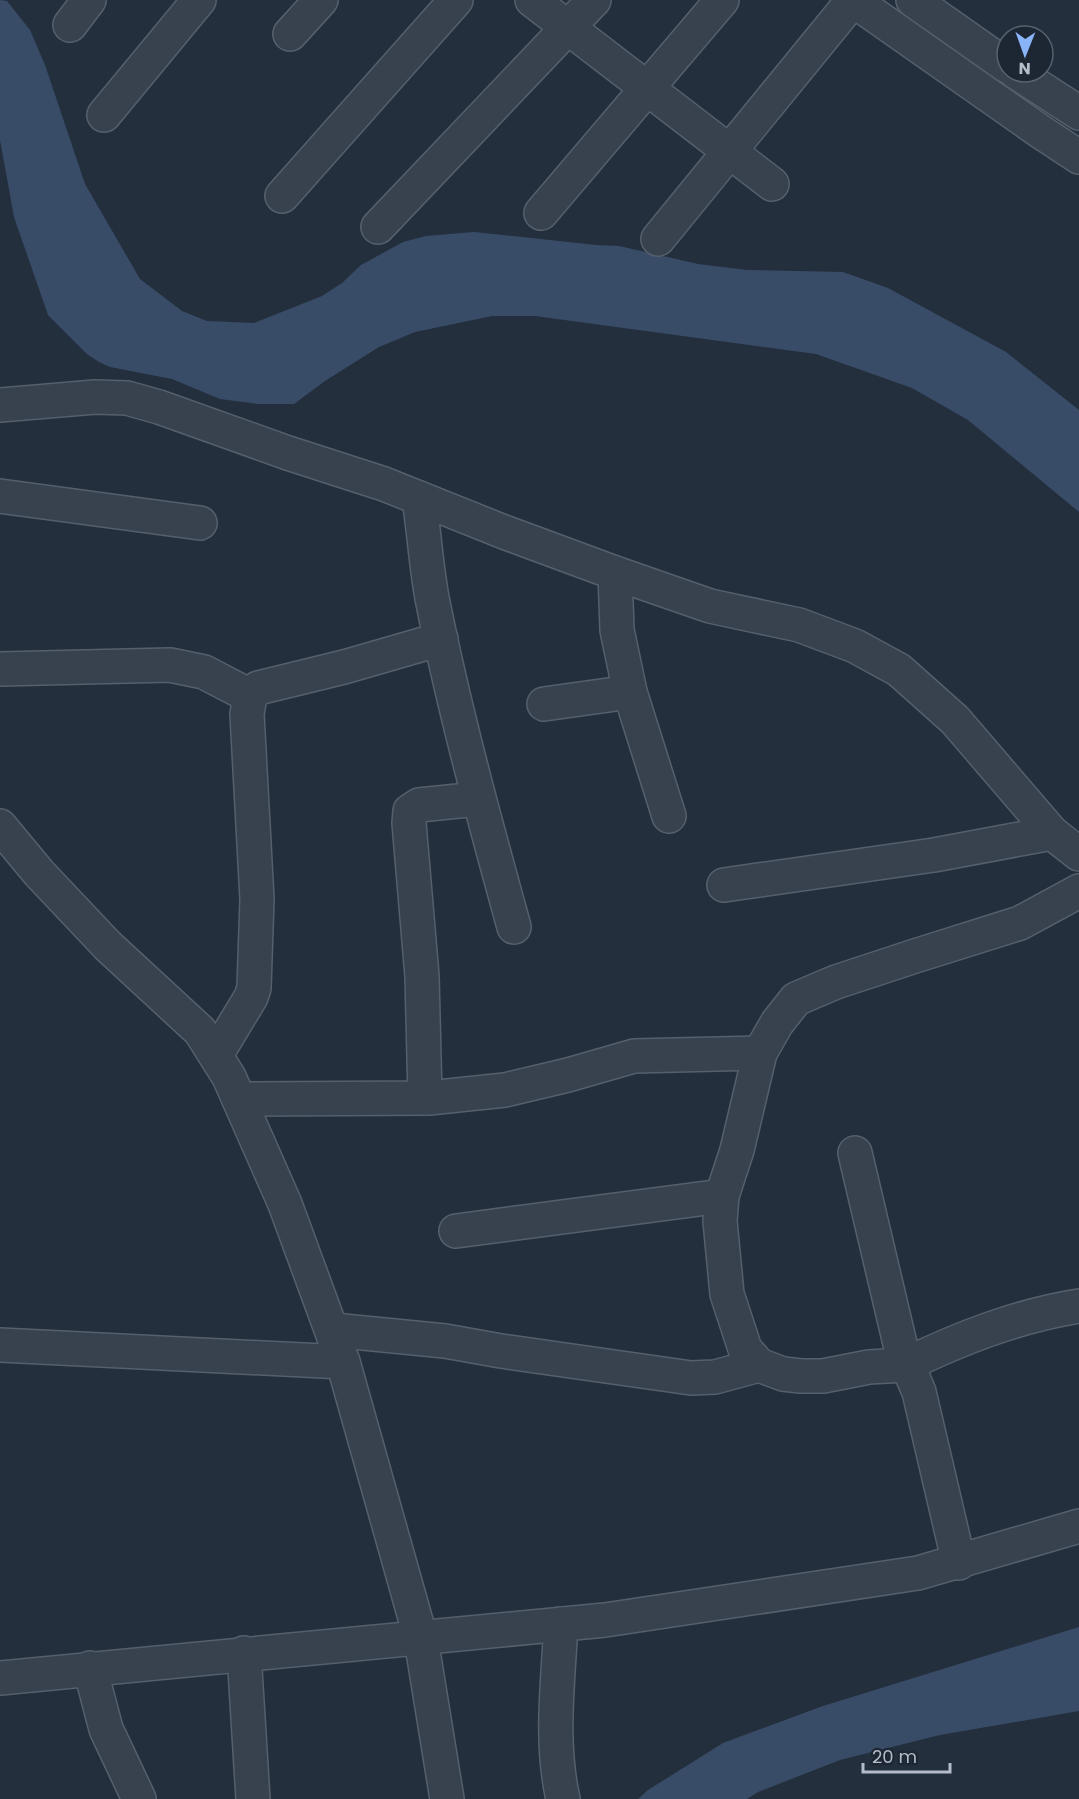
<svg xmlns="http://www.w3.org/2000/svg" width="1079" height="1799" viewBox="0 0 1079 1799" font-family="Poppins,sans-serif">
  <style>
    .water { fill: #394c67 }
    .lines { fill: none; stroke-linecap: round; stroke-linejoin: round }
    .minor-casing { stroke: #565f6c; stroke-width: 36 }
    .minor { stroke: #38414e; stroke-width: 33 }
  </style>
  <rect width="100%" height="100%" fill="#242f3e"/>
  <g class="water">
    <polygon points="0,0 7,1 30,30 45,65 85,184 140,279 182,311 207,321 254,323 322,296 342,283 361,265 403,242 426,236 474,232 596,245 619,246 698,264 747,270 843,272 888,288 1006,352 1079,410 1079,512 968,420 912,388 816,354 535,316 492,316 415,332 379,347 325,381 294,404 257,404 220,399 172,379 110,367 99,362 87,354 48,315 14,217 0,140"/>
    <polygon points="1079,1627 1079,1711 940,1735 840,1760 758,1792 747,1799 638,1799 648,1790 723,1743 823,1706"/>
  </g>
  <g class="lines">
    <defs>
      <g id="minor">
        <polyline points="532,0 772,184"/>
        <polyline points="853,0 1041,132 1079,157"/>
        <polyline points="913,0 1007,66"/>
        <polyline points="70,25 89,0"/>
        <polyline points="290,34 321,0"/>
        <polyline points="1016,72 1079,113"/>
        <polyline points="104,115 199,0"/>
        <polyline points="282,196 456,0"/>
        <polyline points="541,213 722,0"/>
        <polyline points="378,227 594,0"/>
        <polyline points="658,239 853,0"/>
        <polyline points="0,405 95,397 127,398 159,407 288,453 384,484 504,532 615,573 710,606 799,625 855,646 899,670 955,720 1052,833 1079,854"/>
        <polyline points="0,496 200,523"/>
        <path d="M419 498C424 531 426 565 432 598 454 709 484 818 514 927"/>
        <polyline points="615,573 617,630 630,692 669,816"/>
        <polyline points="0,669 170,665 204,672 250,696"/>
        <polyline points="544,704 630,692"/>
        <polyline points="0,826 39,873 108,946 200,1031 229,1077 285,1204 343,1362 421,1639 447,1799"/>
        <polyline points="724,885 934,855 1052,833"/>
        <polyline points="216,1055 251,997 254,988 257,899 247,714 250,696 258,688 344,667 441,639"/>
        <polyline points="425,1098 422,976 409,823 410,811 419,805 478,799"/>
        <polyline points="239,1099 429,1098 505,1090 568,1075 634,1056 760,1053"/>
        <path d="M855 1153 905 1365C961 1338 1017 1316 1079 1306"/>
        <polyline points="456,1231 722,1196"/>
        <polyline points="333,1330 445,1341 501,1351 691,1378 715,1377 759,1365"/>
        <polyline points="0,1345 343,1362"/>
        <polyline points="959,1563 919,1392 911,1373 905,1365 869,1367 823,1376 801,1376 783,1374 759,1365 745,1349 727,1294 720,1221 722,1196 737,1150 760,1053 777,1023 796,999 836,982 915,956 1020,923 1079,891"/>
        <path d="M561 1624C558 1682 550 1742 563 1799"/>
        <polyline points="244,1653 253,1799"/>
        <polyline points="90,1668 106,1729 139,1799"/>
        <polyline points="0,1678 605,1620 918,1573 1079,1526"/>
      </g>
    </defs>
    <use href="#minor" class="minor-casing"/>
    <use href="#minor" class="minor"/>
  </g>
  <g transform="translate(1025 54) rotate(181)"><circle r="28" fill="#1d2633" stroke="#59626f" stroke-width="1.5"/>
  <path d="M0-4.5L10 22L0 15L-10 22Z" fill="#8ab4f8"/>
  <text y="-9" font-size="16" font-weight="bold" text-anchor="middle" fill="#b4bcc9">N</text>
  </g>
  <path d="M863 1763v9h87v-9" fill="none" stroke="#b4bcc9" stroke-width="3"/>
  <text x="872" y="1763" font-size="18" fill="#b4bcc9" stroke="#1d2633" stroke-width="4.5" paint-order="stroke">20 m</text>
</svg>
